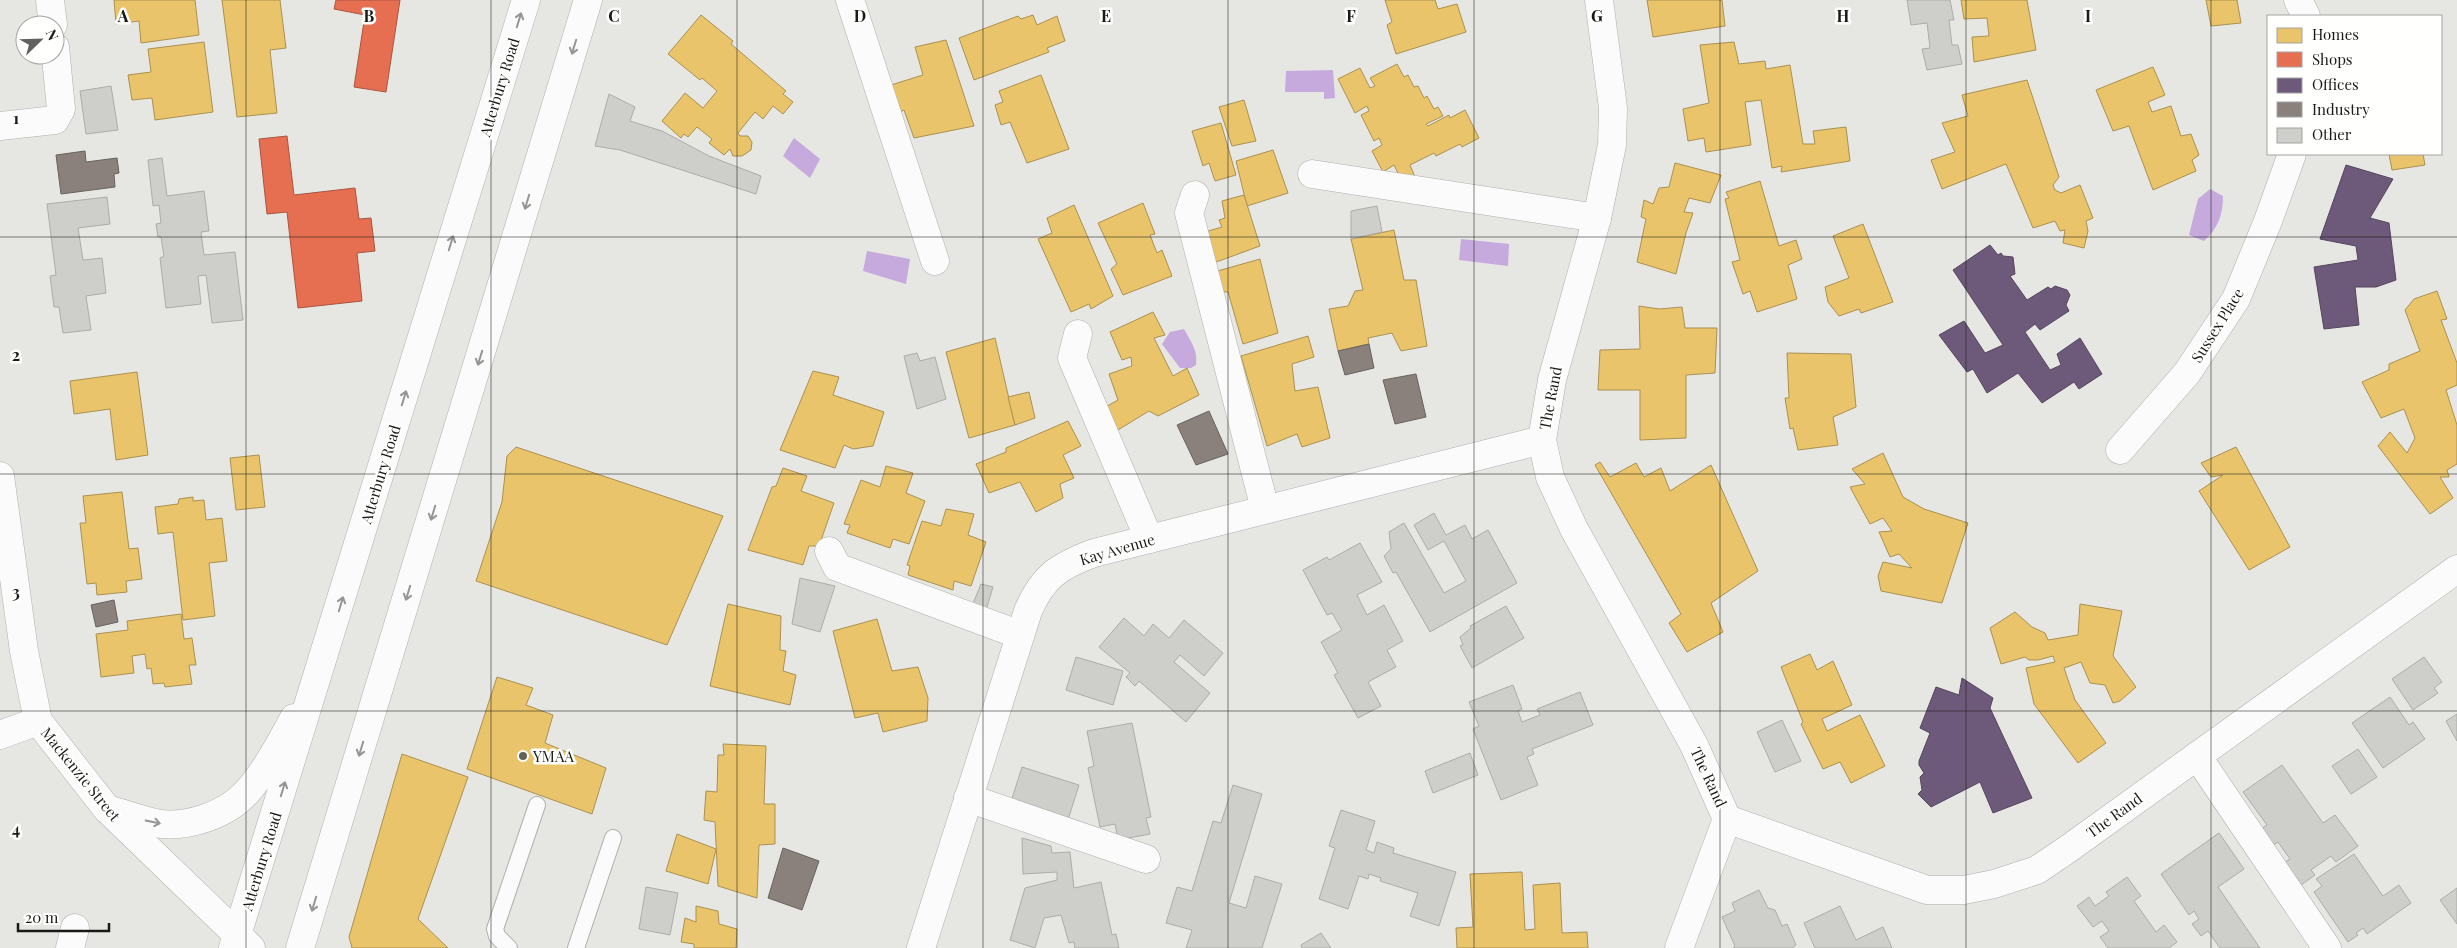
<svg xmlns="http://www.w3.org/2000/svg" width="2457" height="948" viewBox="0 0 2457 948" font-family="'Playfair Display',serif">
  <style>
    .water { fill: #c6aade }
    .homes { fill: #e9c46a; stroke: #ab9151 }
    .shops { fill: #e76f51; stroke: #a95540 }
    .offices { fill: #6d597a; stroke: #54465c }
    .industry { fill: #8a817c; stroke: #68625e }
    .building { fill: #cececb; stroke: #acaca8 }
    .lines { fill: none; stroke-linecap: round; stroke-linejoin: round }
    .service-casing { stroke: #afb0ac; stroke-width: 18 }
    .minor-casing { stroke: #afb0ac; stroke-width: 29 }
    .primary-casing { stroke: #afb0ac; stroke-width: 29 }
    .service { stroke: #fbfbfb; stroke-width: 16 }
    .minor { stroke: #fbfbfb; stroke-width: 28 }
    .primary { stroke: #fbfbfb; stroke-width: 28 }
    .oneway { stroke: #959594 }
    .grid { fill: none; stroke: #191917; stroke-width: 1; stroke-opacity: 0.55 }
    .poi-dot { fill: #61615e; stroke: #fffffe; stroke-width: 2 }
    .labels { text-anchor: middle; dominant-baseline: central; stroke-width: 5; stroke-linejoin: round; paint-order: stroke }
    .street-label { font-size: 15px; fill: #191917; stroke: #fffffe }
    .poi-label { font-size: 15px; fill: #191917; stroke: #fffffe; text-anchor: start }
    .grid-label { font-size: 16px; text-anchor: middle; font-weight: bold; fill: #191917; stroke: #fffffe; stroke-width: 5; stroke-linejoin: round; paint-order: stroke }
  </style>
  <rect width="100%" height="100%" fill="#e6e6e2"/>
  <g class="water">
    <polygon points="1333,70 1335,98 1324,99 1324,92 1285,92 1286,71"/>
    <polygon points="794,138 820,159 810,178 783,156"/>
    <path d="M2210 189 2223 196C2223 215 2218 228 2204 241L2189 235 2198 199Z"/>
    <polygon points="1461,239 1509,244 1508,266 1459,260"/>
    <polygon points="867,251 910,259 906,284 863,271"/>
    <path d="M1184 329C1191 342 1198 350 1196 365L1191 368H1180L1162 344 1170 332Z"/>
  </g>
  <g class="homes">
    <polygon points="114,0 195,0 199,35 141,43 139,21 116,24"/>
    <polygon points="222,0 280,0 286,48 270,50 277,113 237,117"/>
    <polygon points="1385,0 1435,0 1438,9 1457,4 1466,32 1396,54 1387,25 1392,22"/>
    <polygon points="1647,0 1722,0 1725,26 1653,37"/>
    <polygon points="1961,0 2027,0 2036,50 1974,62 1972,37 1989,36 1987,18 1964,19"/>
    <polygon points="2206,0 2237,0 2241,23 2211,26"/>
    <polygon points="701,15 733,41 731,44 786,91 783,94 793,102 783,114 773,106 763,119 755,112 738,133 740,136 748,136 752,142 751,150 742,156 733,156 730,149 724,155 709,143 712,139 697,127 688,137 684,134 681,138 662,121 685,93 703,108 717,91 702,78 700,80 668,54"/>
    <polygon points="1033,15 1037,25 1057,16 1065,41 1047,48 1049,52 974,80 959,38 1018,16 1021,19"/>
    <polygon points="946,40 974,126 914,138 904,110 895,115 891,85 923,75 915,47"/>
    <polygon points="204,42 213,112 155,120 152,98 132,100 128,75 151,72 148,49"/>
    <polygon points="1734,42 1739,64 1765,61 1766,69 1790,65 1803,144 1815,144 1813,131 1846,127 1850,161 1781,172 1782,166 1772,168 1761,100 1745,102 1751,145 1706,152 1704,138 1688,141 1683,109 1709,103 1700,45"/>
    <polygon points="1397,64 1404,77 1408,75 1414,87 1418,86 1424,98 1427,96 1434,109 1438,107 1443,116 1426,124 1428,126 1449,115 1450,118 1465,110 1479,138 1462,147 1460,144 1436,156 1434,153 1410,165 1415,177 1403,183 1394,165 1383,172 1372,151 1382,145 1379,138 1374,141 1361,115 1369,111 1367,106 1355,113 1338,79 1360,68 1370,88 1375,86 1370,78"/>
    <polygon points="2153,67 2165,95 2148,102 2152,112 2171,106 2181,136 2191,134 2199,155 2192,160 2196,171 2153,190 2129,126 2113,131 2096,90"/>
    <polygon points="1041,75 1069,149 1027,163 1010,122 1001,125 995,105 1003,102 999,91"/>
    <polygon points="2027,80 2059,177 2053,185 2055,190 2061,193 2080,185 2093,218 2086,221 2088,231 2084,248 2063,243 2065,230 2060,231 2055,221 2033,228 2006,164 1942,189 1931,160 1955,152 1942,123 1968,116 1962,95"/>
    <polygon points="1244,100 1256,141 1232,146 1219,107"/>
    <polygon points="1221,123 1236,175 1215,181 1209,163 1203,166 1192,131"/>
    <polygon points="1273,150 1288,193 1247,206 1236,161"/>
    <polygon points="2389,154 2423,154 2425,165 2392,170"/>
    <polygon points="1675,163 1721,175 1710,203 1689,198 1684,212 1693,213 1686,233 1676,274 1637,262 1646,219 1641,217 1644,200 1653,204 1659,188 1669,187"/>
    <polygon points="1760,181 1779,246 1796,240 1802,259 1788,265 1797,299 1757,312 1750,291 1743,294 1732,262 1740,260 1725,199 1729,198 1726,192"/>
    <polygon points="1244,195 1260,246 1208,265 1198,234 1222,227 1219,220 1225,218 1222,201"/>
    <polygon points="1143,203 1155,234 1150,235 1157,253 1162,250 1172,276 1123,295 1111,269 1117,264 1098,223"/>
    <polygon points="1074,205 1113,296 1091,309 1089,304 1071,312 1038,239 1052,233 1047,218"/>
    <polygon points="1863,224 1893,302 1861,313 1859,309 1839,316 1828,302 1825,287 1849,278 1833,236"/>
    <polygon points="1394,230 1404,280 1416,280 1427,346 1401,351 1392,333 1368,338 1369,344 1338,351 1329,309 1348,306 1355,291 1363,290 1351,239"/>
    <polygon points="1260,259 1278,333 1243,344 1228,292 1213,291 1207,274"/>
    <polygon points="2437,291 2447,319 2441,320 2457,363 2457,385 2446,390 2457,425 2457,464 2447,470 2449,477 2440,477 2453,498 2430,514 2378,446 2390,432 2407,453 2415,438 2404,409 2381,418 2362,382 2389,370 2389,364 2420,351 2405,310 2414,299"/>
    <polygon points="1639,306 1659,309 1682,307 1685,328 1717,328 1715,373 1686,375 1686,438 1640,440 1640,390 1598,390 1600,350 1640,349"/>
    <polygon points="1153,312 1165,335 1154,338 1173,376 1187,368 1199,395 1158,416 1149,411 1113,433 1102,409 1118,400 1109,374 1132,366 1131,357 1122,360 1110,332"/>
    <polygon points="1308,336 1314,357 1292,364 1295,391 1318,387 1330,438 1302,447 1297,434 1267,446 1241,356"/>
    <polygon points="995,338 1015,425 969,438 946,352"/>
    <polygon points="1787,353 1851,354 1856,407 1833,417 1838,445 1798,450 1793,428 1790,429 1785,398 1789,398"/>
    <polygon points="813,371 839,377 833,395 884,412 873,446 853,449 844,445 835,468 780,450"/>
    <polygon points="137,372 148,455 116,460 110,409 74,414 70,381"/>
    <polygon points="1029,392 1035,418 1015,425 1008,397"/>
    <polygon points="1068,421 1081,446 1063,455 1074,478 1060,484 1063,498 1036,512 1020,482 989,493 976,464 1006,452 1006,448"/>
    <polygon points="516,447 723,516 667,645 476,581 502,502 507,456"/>
    <polygon points="2236,447 2290,547 2249,570 2199,491 2223,475 2211,477 2201,463"/>
    <polygon points="1883,453 1903,497 1924,509 1968,523 1942,603 1881,591 1878,576 1883,562 1912,568 1899,554 1890,557 1879,532 1892,531 1883,518 1870,524 1850,487 1865,484 1852,469"/>
    <polygon points="259,455 265,507 236,510 230,458"/>
    <polygon points="1600,462 1610,477 1636,463 1644,477 1661,468 1670,491 1711,465 1758,571 1711,603 1723,632 1687,652 1669,623 1681,614 1595,465"/>
    <polygon points="886,466 913,473 906,493 925,501 909,544 893,539 890,548 847,533 850,525 844,524 861,480 880,487"/>
    <polygon points="783,468 807,476 801,491 834,503 819,546 809,546 803,565 748,550 772,487 776,486"/>
    <polygon points="122,492 129,549 138,548 142,579 126,581 127,592 97,595 96,583 87,584 80,523 86,523 83,496"/>
    <polygon points="193,497 193,501 204,500 206,520 222,518 227,561 209,563 215,616 183,620 173,532 158,534 155,507 178,504 179,499"/>
    <polygon points="946,509 974,514 968,535 986,542 971,586 954,581 953,590 908,575 910,566 907,565 922,521 941,526"/>
    <polygon points="728,604 781,616 780,650 786,651 783,671 796,675 790,705 710,686"/>
    <polygon points="2080,604 2122,611 2113,656 2136,687 2120,701 2113,703 2105,685 2090,683 2081,662 2064,668 2075,700 2106,743 2078,763 2034,704 2026,668 2055,662 2053,656 2038,660 2029,660 2025,657 2001,664 1990,628 2015,612 2032,627 2045,633 2048,640 2078,635"/>
    <polygon points="181,614 184,639 192,638 196,665 189,665 192,684 165,687 164,683 153,684 151,668 147,669 145,654 132,656 134,673 101,677 96,634 128,630 127,621"/>
    <polygon points="877,619 892,671 918,667 928,698 927,721 883,732 878,713 855,718 833,631"/>
    <polygon points="1810,654 1817,670 1833,661 1852,705 1822,719 1827,731 1860,715 1885,766 1851,783 1840,762 1823,769 1801,724 1803,722 1781,667"/>
    <polygon points="497,677 533,688 526,705 553,715 545,743 606,768 592,814 467,769"/>
    <polygon points="723,744 766,746 764,804 775,804 775,844 759,845 757,898 718,886 715,822 704,820 706,791 717,792 718,755 724,755"/>
    <polygon points="402,754 468,777 418,919 448,948 352,948 349,937"/>
    <polygon points="677,834 716,849 708,884 666,871"/>
    <polygon points="1522,872 1525,930 1535,929 1533,885 1560,883 1562,933 1587,932 1588,948 1457,948 1456,928 1473,927 1470,874"/>
    <polygon points="696,906 718,911 719,924 737,929 736,948 694,948 694,944 681,942 685,918 696,922"/>
  </g>
  <g class="shops">
    <polygon points="336,0 400,0 386,92 354,87 365,15 334,9"/>
    <polygon points="287,136 294,195 355,188 359,219 371,218 375,251 357,253 362,301 298,308 287,212 267,214 259,139"/>
  </g>
  <g class="offices">
    <polygon points="2346,165 2393,179 2370,218 2389,223 2396,280 2376,287 2355,287 2359,325 2324,329 2314,267 2358,260 2356,246 2320,239"/>
    <polygon points="1990,245 1998,255 2001,253 2003,256 2013,257 2015,274 2010,276 2027,300 2048,287 2051,289 2055,286 2067,290 2070,295 2066,305 2069,311 2040,330 2035,324 2025,332 2050,370 2061,365 2057,354 2080,338 2102,374 2079,389 2074,382 2042,403 2018,373 1987,393 1973,369 1967,372 1939,335 1964,321 1985,353 2003,345 1953,270"/>
    <polygon points="1962,678 1993,698 1990,708 2032,798 1993,813 1980,782 1931,807 1918,794 1922,790 1920,777 1924,773 1919,765 1919,761 1930,733 1920,728 1936,687 1959,695"/>
  </g>
  <g class="industry">
    <polygon points="85,151 86,162 117,158 119,173 114,174 115,187 61,194 56,155"/>
    <polygon points="1369,344 1374,368 1345,375 1338,351"/>
    <polygon points="1416,374 1426,417 1395,424 1383,380"/>
    <polygon points="1209,411 1228,454 1196,465 1177,425"/>
    <polygon points="114,600 118,622 96,627 91,605"/>
    <polygon points="783,848 819,861 802,910 768,898"/>
  </g>
  <g class="building">
    <polygon points="1907,0 1950,0 1954,20 1949,20 1952,45 1958,45 1962,64 1927,70 1922,49 1930,48 1927,23 1911,25"/>
    <polygon points="111,86 118,130 86,134 80,91"/>
    <polygon points="609,94 635,107 630,121 662,131 709,156 761,176 756,194 620,150 595,146"/>
    <polygon points="162,158 167,196 204,191 209,231 201,232 204,255 235,252 243,320 212,323 206,275 198,276 201,304 166,308 160,258 164,256 161,237 158,237 156,224 161,223 159,205 153,206 148,160"/>
    <polygon points="107,197 110,224 78,228 83,260 102,258 106,293 86,296 91,330 63,333 59,307 54,307 50,276 56,275 47,204"/>
    <polygon points="1377,206 1382,232 1351,239 1351,211"/>
    <polygon points="917,353 920,361 935,357 946,399 917,409 904,356"/>
    <polygon points="1434,513 1446,535 1465,525 1472,539 1488,530 1517,583 1430,632 1396,572 1393,573 1384,556 1391,549 1389,532 1404,523 1444,593 1466,581 1444,541 1428,550 1414,525"/>
    <polygon points="1360,543 1382,582 1357,595 1367,615 1384,605 1403,641 1387,650 1396,667 1368,682 1381,706 1358,718 1334,675 1338,673 1321,642 1342,630 1332,613 1327,615 1303,570 1327,557 1329,560"/>
    <polygon points="800,578 835,586 820,632 792,624"/>
    <polygon points="981,584 993,587 986,610 972,606"/>
    <polygon points="1506,606 1524,638 1472,668 1460,646 1463,645 1460,637 1471,628 1470,626"/>
    <polygon points="1124,618 1144,636 1153,624 1169,638 1184,620 1223,653 1204,676 1180,655 1174,662 1210,693 1186,722 1139,681 1135,686 1126,677 1130,673 1099,647"/>
    <polygon points="1076,657 1123,671 1113,705 1066,690"/>
    <polygon points="2424,657 2442,682 2434,688 2438,693 2413,710 2392,679"/>
    <polygon points="1513,685 1522,709 1518,711 1522,722 1540,715 1537,709 1580,692 1593,725 1532,749 1534,754 1527,757 1538,785 1501,800 1473,729 1479,726 1469,702"/>
    <polygon points="2390,697 2409,725 2413,722 2425,739 2383,768 2352,723"/>
    <polygon points="2457,714 2457,741 2446,721"/>
    <polygon points="1782,720 1801,761 1775,772 1757,732"/>
    <polygon points="1132,723 1151,817 1146,818 1150,834 1118,840 1115,824 1100,827 1088,768 1094,766 1087,731"/>
    <polygon points="2358,749 2377,777 2351,794 2332,766"/>
    <polygon points="1470,753 1478,775 1433,793 1425,771"/>
    <polygon points="2282,765 2323,823 2335,815 2358,846 2336,862 2331,856 2311,870 2315,875 2301,885 2285,862 2290,859 2278,842 2272,846 2261,829 2267,825 2243,792"/>
    <polygon points="1022,767 1079,785 1066,826 1009,808"/>
    <polygon points="1233,785 1262,794 1229,903 1246,908 1255,876 1282,884 1262,948 1186,948 1192,930 1166,923 1177,887 1192,891 1213,821 1221,823"/>
    <polygon points="1341,810 1375,821 1366,850 1374,853 1377,842 1394,848 1393,853 1456,872 1439,926 1410,916 1418,893 1380,881 1381,878 1369,874 1368,879 1359,876 1348,909 1319,899 1335,848 1329,846"/>
    <polygon points="2219,833 2244,869 2218,887 2260,948 2220,948 2208,931 2201,936 2192,924 2199,919 2194,911 2189,915 2161,874"/>
    <polygon points="1022,838 1051,846 1052,853 1070,852 1074,888 1101,882 1112,935 1116,934 1119,948 1075,948 1074,942 1069,943 1061,915 1044,918 1035,948 1010,940 1025,888 1057,880 1057,872 1023,874"/>
    <polygon points="2354,854 2383,896 2399,885 2411,903 2367,934 2363,928 2356,933 2358,935 2348,942 2314,892 2322,886 2316,879"/>
    <polygon points="2127,877 2141,896 2134,901 2156,932 2164,925 2177,942 2169,948 2108,948 2100,937 2109,931 2102,921 2093,927 2077,906 2089,897 2095,906 2109,896 2106,892"/>
    <polygon points="646,887 678,893 670,935 639,929"/>
    <polygon points="2457,888 2457,924 2440,900"/>
    <polygon points="1759,890 1768,908 1775,910 1782,926 1787,924 1796,945 1792,948 1733,948 1735,946 1722,917 1735,911 1732,903"/>
    <polygon points="1840,906 1856,940 1883,927 1892,948 1815,948 1804,923"/>
    <polygon points="1321,933 1331,948 1302,948 1301,945"/>
  </g>
  <g class="lines">
    <defs>
      <g id="service">
        <polyline points="509,948 497,936 495,929 537,805"/>
        <polyline points="576,948 613,838"/>
      </g>
      <g id="minor">
        <polyline points="50,0 53,25"/>
        <polyline points="850,0 935,261"/>
        <polyline points="1599,0 1613,108 1612,145 1597,218 1552,380 1542,440 1550,477 1574,529 1694,745 1727,819 1927,890 1964,890 1994,884 2037,870 2068,849 2457,569"/>
        <polyline points="2298,0 2306,16"/>
        <polyline points="0,126 55,120 61,109 55,47"/>
        <polyline points="1312,174 1597,218"/>
        <polyline points="1195,195 1189,213 1265,509"/>
        <polyline points="1078,334 1072,358 1149,539"/>
        <polyline points="2120,450 2187,373 2236,299 2268,221 2292,154"/>
        <polyline points="0,476 24,651 38,721 107,809 251,948"/>
        <polyline points="829,551 837,567 1020,635"/>
        <polyline points="0,735 38,721"/>
        <polyline points="2197,756 2327,948"/>
        <polyline points="968,798 1146,859"/>
        <polyline points="70,948 75,928"/>
        <path d="M921 948 1028 611C1043 576 1059 566 1094 553L1542 440"/>
        <polyline points="1679,948 1727,819"/>
      </g>
      <g id="primary">
        <path d="M107 809C122 813 138 819 155 823 185 829 226 815 246 793 264 774 282 741 294 718"/>
        <polyline points="233,948 526,0"/>
        <polyline points="300,948 588,0"/>
      </g>
    </defs>
    <use href="#service" class="service-casing"/>
    <use href="#minor" class="minor-casing"/>
    <use href="#primary" class="primary-casing"/>
    <use href="#service" class="service"/>
    <use href="#minor" class="minor"/>
    <use href="#primary" class="primary"/>
  </g>
  <defs><path id="oneway-shaft" d="M-6 0H5M1.5-3L5.5 0L1.5 3" fill="none" stroke-width="1.6" stroke-linecap="round" stroke-linejoin="round" transform="scale(1.25)"/></defs>
  <g class="oneway">
    <use href="#oneway-shaft" transform="translate(519 20) rotate(-73)"/>
    <use href="#oneway-shaft" transform="translate(574 47) rotate(107)"/>
    <use href="#oneway-shaft" transform="translate(527 202) rotate(107)"/>
    <use href="#oneway-shaft" transform="translate(451 243) rotate(-73)"/>
    <use href="#oneway-shaft" transform="translate(480 358) rotate(107)"/>
    <use href="#oneway-shaft" transform="translate(404 398) rotate(-73)"/>
    <use href="#oneway-shaft" transform="translate(433 513) rotate(107)"/>
    <use href="#oneway-shaft" transform="translate(408 593) rotate(107)"/>
    <use href="#oneway-shaft" transform="translate(341 604) rotate(-73)"/>
    <use href="#oneway-shaft" transform="translate(361 749) rotate(107)"/>
    <use href="#oneway-shaft" transform="translate(283 789) rotate(-73)"/>
    <use href="#oneway-shaft" transform="translate(153 822) rotate(11)"/>
    <use href="#oneway-shaft" transform="translate(314 904) rotate(107)"/>
  </g>
  <path class="grid" d="M246 0V948M491 0V948M737 0V948M983 0V948M1228 0V948M1474 0V948M1720 0V948M1966 0V948M2211 0V948M0 237H2457M0 474H2457M0 711H2457"/>
  <circle class="poi-dot" cx="523" cy="756" r="5"/>
  <g class="labels">
    <g class="street-label">
      <text transform="translate(499 87) rotate(-73)">Atterbury Road</text>
      <text transform="translate(2217 325) rotate(-58)">Sussex Place</text>
      <text transform="translate(1550 398) rotate(-79)">The Rand</text>
      <text transform="translate(380 474) rotate(-73)">Atterbury Road</text>
      <text transform="translate(1117 549) rotate(-16)">Kay Avenue</text>
      <text transform="translate(81 774) rotate(51)">Mackenzie Street</text>
      <text transform="translate(1709 777) rotate(65)">The Rand</text>
      <text transform="translate(2114 815) rotate(-36)">The Rand</text>
      <text transform="translate(261 861) rotate(-73)">Atterbury Road</text>
    </g>
    <g class="poi-label">
      <text x="533" y="756">YMAA</text>
    </g>
  </g>
  <g class="grid-label">
    <text x="123" y="22">A</text>
    <text x="369" y="22">B</text>
    <text x="614" y="22">C</text>
    <text x="860" y="22">D</text>
    <text x="1106" y="22">E</text>
    <text x="1351" y="22">F</text>
    <text x="1597" y="22">G</text>
    <text x="1843" y="22">H</text>
    <text x="2088" y="22">I</text>
    <text x="16" y="124">1</text>
    <text x="16" y="361">2</text>
    <text x="16" y="598">3</text>
    <text x="16" y="835">4</text>
  </g>
  <rect x="2267" y="15" width="175" height="140" fill="#fffffe" stroke="#a3a3a2"/>
  <rect x="2277" y="28" width="25" height="15" fill="#e9c46a" stroke="#a3a3a2"/>
  <text x="2312" y="40" font-size="15" fill="#191917">Homes</text>
  <rect x="2277" y="52" width="25" height="15" fill="#e76f51" stroke="#a3a3a2"/>
  <text x="2312" y="65" font-size="15" fill="#191917">Shops</text>
  <rect x="2277" y="78" width="25" height="15" fill="#6d597a" stroke="#a3a3a2"/>
  <text x="2312" y="90" font-size="15" fill="#191917">Offices</text>
  <rect x="2277" y="102" width="25" height="15" fill="#8a817c" stroke="#a3a3a2"/>
  <text x="2312" y="115" font-size="15" fill="#191917">Industry</text>
  <rect x="2277" y="128" width="25" height="15" fill="#cececb" stroke="#a3a3a2"/>
  <text x="2312" y="140" font-size="15" fill="#191917">Other</text>
  <g transform="translate(40 40) rotate(67)"><circle r="24" fill="#fffffe" stroke="#a3a3a2"/>
  <path d="M0-4L9 19L0 12L-9 19Z" fill="#61615e"/>
  <text y="-8" font-size="14" font-weight="bold" text-anchor="middle" fill="#191917">N</text>
  </g>
  <path d="M18 923v8h91v-8" fill="none" stroke="#191917" stroke-width="2.5"/>
  <text x="25" y="923" font-size="15" fill="#191917" stroke="#fffffe" stroke-width="4" paint-order="stroke">20 m</text>
</svg>
